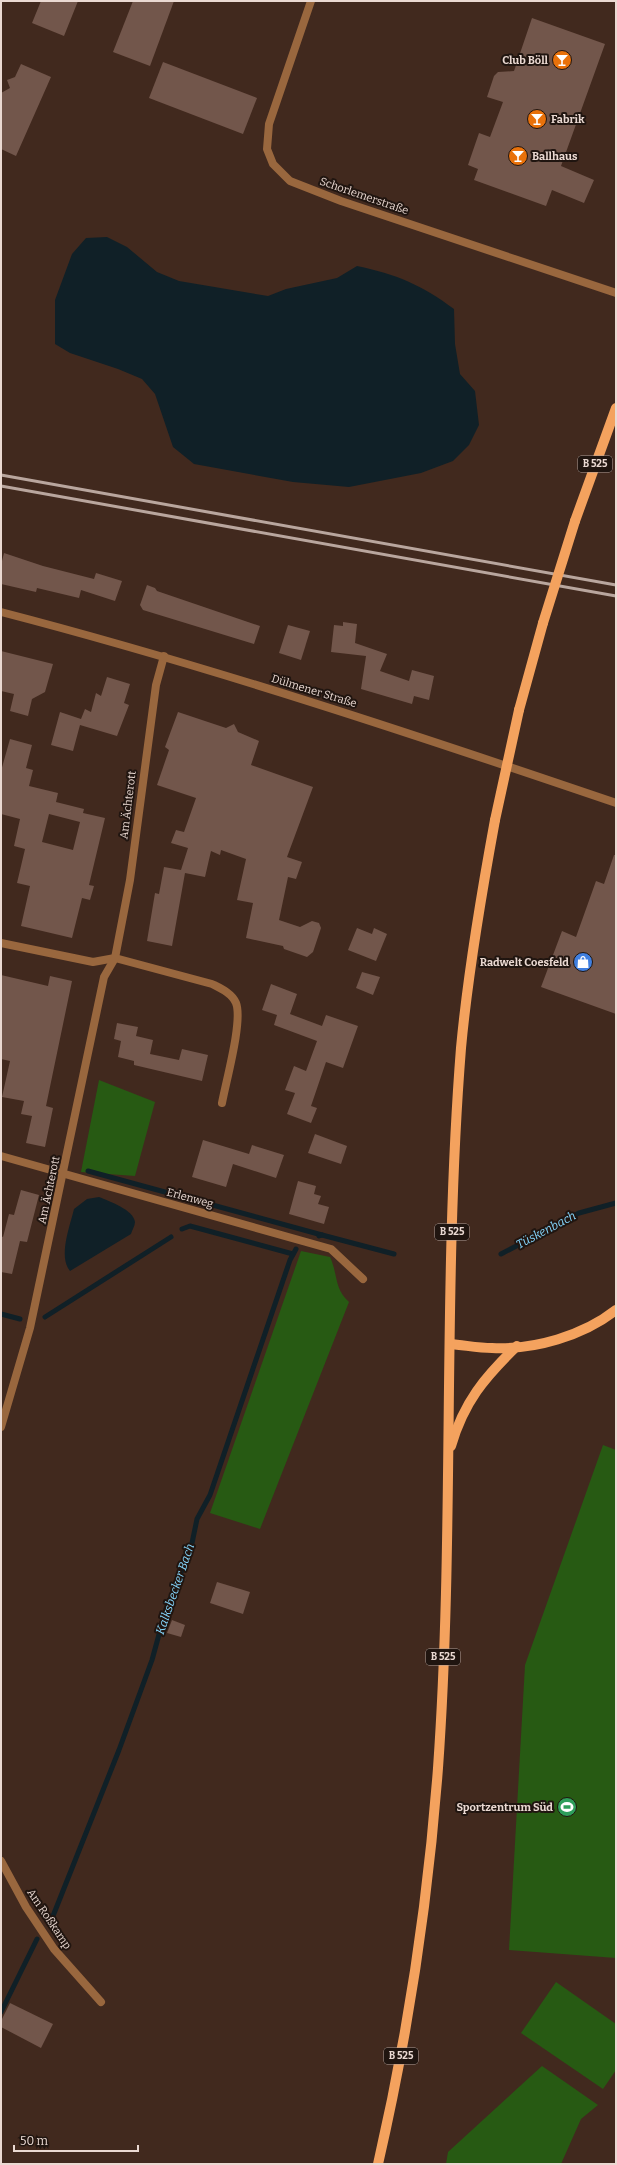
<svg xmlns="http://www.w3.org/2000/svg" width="617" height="2165" viewBox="0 0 617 2165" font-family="Bitter,serif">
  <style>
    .green { fill: #275a13 }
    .water { fill: #102027 }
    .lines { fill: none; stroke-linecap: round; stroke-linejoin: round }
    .stream { stroke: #102027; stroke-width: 5 }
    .building { fill: #72564b; fill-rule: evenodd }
    .minor { stroke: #99673e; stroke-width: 8 }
    .tertiary { stroke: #99673e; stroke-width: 8 }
    .primary { stroke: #f4a25e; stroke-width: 10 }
    .rail { stroke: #b9a69e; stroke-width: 3 }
    .primary-bridge { stroke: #f4a25e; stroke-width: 10 }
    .labels { text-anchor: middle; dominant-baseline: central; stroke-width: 4; stroke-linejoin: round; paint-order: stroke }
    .shield { fill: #201510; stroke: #ad9e98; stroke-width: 1 }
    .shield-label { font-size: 10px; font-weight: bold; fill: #ead9d2 }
    .poi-label { font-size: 11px; font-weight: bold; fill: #ead9d2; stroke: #201510; text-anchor: end }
    .street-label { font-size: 11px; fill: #ead9d2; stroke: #201510 }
    .water-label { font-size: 12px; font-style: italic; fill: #86d7fe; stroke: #201510 }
  </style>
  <rect width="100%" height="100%" fill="#41291e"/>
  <g class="green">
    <polygon points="99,1080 155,1102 135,1176 81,1172"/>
    <path d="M301 1251 330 1257C338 1274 334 1289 349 1302L260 1529 210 1513Z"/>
    <polygon points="603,1445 616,1450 616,1958 509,1950 525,1665"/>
    <polygon points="556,1982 616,2024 616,2070 603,2089 521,2033"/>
    <polygon points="542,2066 598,2105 581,2119 561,2164 446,2164 448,2152"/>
  </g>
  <g class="water">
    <path d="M107 237 127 247 157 272 179 281 268 296 286 289 337 278 357 266C396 274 422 285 454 309L455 344 460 374 475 391 479 425 469 445 453 461 421 473 349 487 293 482 194 464 173 447 155 394 142 379 118 369 70 353 55 344V300L72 254 86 238Z"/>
    <path d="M99 1197C109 1201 134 1210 135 1222 135 1226 132 1230 131 1234L70 1271C58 1256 70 1226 74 1209L87 1199Z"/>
  </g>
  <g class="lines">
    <g class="stream">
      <polyline points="88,1171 322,1235"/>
      <polyline points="182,1229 190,1226 293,1254"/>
      <polyline points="319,1236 322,1235 394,1254"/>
      <polyline points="501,1254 579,1213 616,1203"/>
      <polyline points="1,1314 20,1319"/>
      <polyline points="45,1317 171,1237"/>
      <polyline points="51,1921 119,1750 152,1660 166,1609 191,1548 197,1519 210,1495 290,1260 296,1249"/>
      <polyline points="1,2012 37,1939"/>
    </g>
  </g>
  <g class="building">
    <polygon points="41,1 78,1 64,36 32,23"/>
    <polygon points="133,1 174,1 150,66 113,52"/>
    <polygon points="532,18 605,44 561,166 594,180 584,203 552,190 546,206 474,180 478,169 468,165 479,133 490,137 503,102 487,97 494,76 498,72 514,71"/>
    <polygon points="163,62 257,98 243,134 149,98"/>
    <polygon points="21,64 51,77 16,156 1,149 1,93 10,88 7,80 15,77"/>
    <polygon points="4,553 43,566 94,579 96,573 122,581 115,601 81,590 79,598 37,588 36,592 1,584 1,565"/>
    <polygon points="147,585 155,588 157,591 260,626 254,644 143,610 140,605"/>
    <polygon points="343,622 357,624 355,643 387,654 380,671 409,681 412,670 434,676 429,700 414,696 412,704 361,689 366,656 331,652 334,625 343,626"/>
    <polygon points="288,625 310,631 301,660 279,653"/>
    <polygon points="1,651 53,664 45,692 32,699 28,716 10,711 14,694 1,691"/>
    <polygon points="107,677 130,684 124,703 129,705 117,736 80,725 73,751 51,745 60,712 81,719 85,709 91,712 96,693 101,696"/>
    <polygon points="178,712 226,728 234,724 238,732 259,741 251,765 313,787 287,857 302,862 296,879 288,877 279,920 300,927 312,921 319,923 321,928 313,952 307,957 284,949 283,946 246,938 253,903 237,900 246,859 221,850 220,855 211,851 205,877 185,873 172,946 147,941 155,893 159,894 164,867 181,870 188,848 171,843 176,830 184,832 196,798 157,785 169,750 165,747"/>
    <path d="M10 739 32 745 26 768 33 770 29 786 58 793 56 802 84 809 83 813 105 818 89 885 94 886 90 900 82 898 72 938 21 926 30 886 17 883 25 849 14 846 20 819 1 814V771ZM49 814 80 822 73 850 42 842Z"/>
    <polygon points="614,855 616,855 616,1014 541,987 562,931 576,937 596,881 604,884"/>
    <polygon points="357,928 372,934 374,928 387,934 376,961 348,950"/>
    <polygon points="362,972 380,977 373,995 356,988"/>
    <polygon points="1,975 48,986 50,976 72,981 46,1106 53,1108 45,1147 26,1143 32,1116 21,1114 24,1101 2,1097 10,1061 1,1059"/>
    <polygon points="271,984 297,994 290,1014 322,1026 326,1015 358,1026 343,1068 326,1062 311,1106 317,1108 311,1123 287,1114 295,1093 285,1090 294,1066 306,1071 317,1041 274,1025 277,1015 262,1010"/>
    <polygon points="117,1023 138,1027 136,1036 153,1040 150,1054 179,1060 182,1049 208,1055 202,1081 134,1065 134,1061 118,1057 121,1041 114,1039"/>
    <polygon points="315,1134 347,1146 341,1164 308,1153"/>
    <polygon points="203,1140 249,1154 252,1145 284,1155 276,1178 233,1164 226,1187 192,1177"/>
    <polygon points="298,1181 316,1186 314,1194 321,1196 318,1204 329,1207 324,1224 289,1214"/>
    <polygon points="21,1190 39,1195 27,1242 20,1241 12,1274 1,1272 1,1236 3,1237 9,1214 14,1215"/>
    <polygon points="217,1582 250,1592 243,1614 210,1603"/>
    <polygon points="172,1620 185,1625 181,1637 167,1633"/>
    <polygon points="10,2003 53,2024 41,2048 1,2027 1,2021"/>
  </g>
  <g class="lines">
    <g class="minor">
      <polyline points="311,1 269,124 267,149 273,164 290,181 341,201 616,293"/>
      <path d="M1 943 93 962 115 958 212 984C220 988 232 993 236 1003 243 1021 226 1081 222 1103"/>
      <polyline points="1,1156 331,1249 363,1279"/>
      <polyline points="1,1427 30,1328 104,977 115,958 130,880 156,685 164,656"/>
      <polyline points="1,1861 26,1907 54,1949 101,2002"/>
    </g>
    <path class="tertiary" d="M1 612C209 666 413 734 616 803"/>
    <g class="primary">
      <polyline points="575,521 616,408"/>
      <polyline points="519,710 543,623"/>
      <path d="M450 1344C464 1345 478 1348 492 1348 534 1350 583 1336 616 1310"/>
      <path d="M451 1446C464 1402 484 1378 517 1346"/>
      <path d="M378 2164C408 2034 428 1902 438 1768 455 1529 442 1288 461 1048 468 972 481 896 495 820"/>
    </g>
    <g class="rail">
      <polyline points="1,475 616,585"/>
      <polyline points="1,486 616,596"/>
    </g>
    <g class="primary-bridge">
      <polyline points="543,623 575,521"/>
      <polyline points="495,820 519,710"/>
    </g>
  </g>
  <defs>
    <symbol id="bar-disc" viewBox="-11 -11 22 22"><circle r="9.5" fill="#e8710a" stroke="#201510"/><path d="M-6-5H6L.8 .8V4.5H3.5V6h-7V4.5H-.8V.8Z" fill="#fff"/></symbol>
    <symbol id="shop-disc" viewBox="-11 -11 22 22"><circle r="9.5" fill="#3f7fe0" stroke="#201510"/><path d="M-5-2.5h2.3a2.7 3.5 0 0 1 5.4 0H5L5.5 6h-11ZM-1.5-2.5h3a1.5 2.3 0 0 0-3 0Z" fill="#fff"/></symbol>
    <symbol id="stadium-disc" viewBox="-11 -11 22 22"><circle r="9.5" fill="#2e9e5b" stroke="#201510"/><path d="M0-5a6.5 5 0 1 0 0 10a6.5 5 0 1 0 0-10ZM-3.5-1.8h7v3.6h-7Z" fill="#fff"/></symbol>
  </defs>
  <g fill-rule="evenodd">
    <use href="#bar-disc" x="551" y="49" width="22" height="22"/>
    <use href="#bar-disc" x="526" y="108" width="22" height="22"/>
    <use href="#bar-disc" x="507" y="145" width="22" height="22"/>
    <use href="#shop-disc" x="572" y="951" width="22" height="22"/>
    <use href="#stadium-disc" x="556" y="1796" width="22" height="22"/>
  </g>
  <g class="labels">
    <g class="shield">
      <rect x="578" y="456" width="34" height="16" rx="3"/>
      <rect x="435" y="1224" width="34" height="16" rx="3"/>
      <rect x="426" y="1649" width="34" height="16" rx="3"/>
      <rect x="384" y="2048" width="34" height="16" rx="3"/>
    </g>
    <g class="shield-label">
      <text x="595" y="464">B 525</text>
      <text x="452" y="1232">B 525</text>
      <text x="443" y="1657">B 525</text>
      <text x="401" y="2056">B 525</text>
    </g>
    <g class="poi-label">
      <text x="548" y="60">Club Böll</text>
      <text x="551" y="119" text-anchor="start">Fabrik</text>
      <text x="532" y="156" text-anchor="start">Ballhaus</text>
      <text x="569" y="962">Radwelt Coesfeld</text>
      <text x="553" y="1807">Sportzentrum Süd</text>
    </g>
    <g class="street-label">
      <text transform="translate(364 196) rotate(19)">Schorlemerstraße</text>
      <text transform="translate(314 691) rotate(17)">Dülmener Straße</text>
      <text transform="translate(128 805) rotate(-83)">Am Ächterott</text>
      <text transform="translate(49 1190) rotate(-78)">Am Ächterott</text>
      <text transform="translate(190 1198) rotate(15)">Erlenweg</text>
      <text transform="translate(49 1919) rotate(56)">Am Roßkamp</text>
    </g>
    <g class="water-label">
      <text transform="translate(546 1230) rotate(-28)">Tüskenbach</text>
      <text transform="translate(175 1589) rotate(-71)">Kalksbecker Bach</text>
    </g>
  </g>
  <rect width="617" height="2165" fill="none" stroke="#ead9d2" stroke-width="4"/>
  <path d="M14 2145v6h124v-6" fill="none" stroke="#ead9d2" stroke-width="2"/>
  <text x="20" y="2145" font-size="12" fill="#ead9d2" stroke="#201510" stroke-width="3" paint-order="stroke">50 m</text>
</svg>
